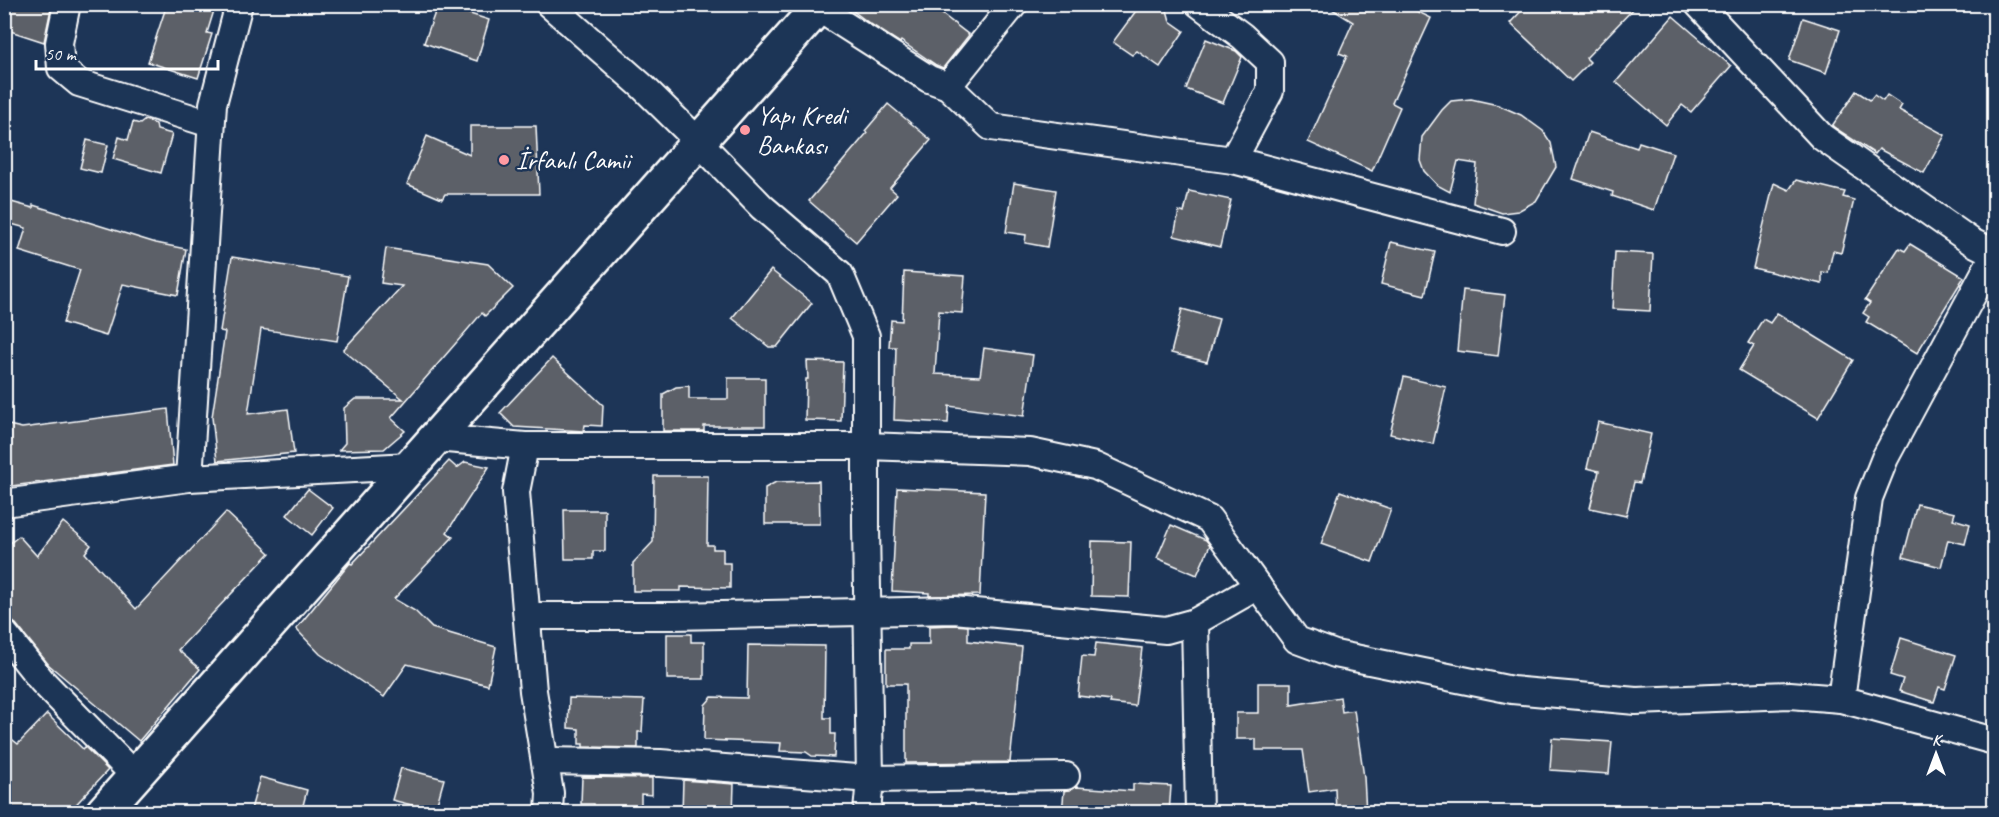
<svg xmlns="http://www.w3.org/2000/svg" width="1999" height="817" viewBox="0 0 1999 817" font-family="Caveat,sans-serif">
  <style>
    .building { fill: #5c6067; stroke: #fff; stroke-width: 1.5 }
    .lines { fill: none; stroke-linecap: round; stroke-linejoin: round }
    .street-casing { stroke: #fff; stroke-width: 30 }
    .secondary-casing { stroke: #fff; stroke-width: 38 }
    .street { stroke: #1d3557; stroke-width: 26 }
    .secondary { stroke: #1d3557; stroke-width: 33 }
    .poi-dot { fill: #ff9aa2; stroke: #1d3557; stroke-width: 2 }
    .labels { text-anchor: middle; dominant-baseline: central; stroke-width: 5; stroke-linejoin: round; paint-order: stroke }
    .poi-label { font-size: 26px; fill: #fff; stroke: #1d3557; text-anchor: start }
  </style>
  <rect width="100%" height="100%" fill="#1d3557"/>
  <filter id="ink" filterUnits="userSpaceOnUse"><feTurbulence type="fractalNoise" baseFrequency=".0167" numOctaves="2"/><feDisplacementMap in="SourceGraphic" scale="12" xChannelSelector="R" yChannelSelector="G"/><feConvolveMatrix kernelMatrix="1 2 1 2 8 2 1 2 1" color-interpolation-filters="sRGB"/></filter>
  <g filter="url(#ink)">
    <g class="building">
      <polygon points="4,4 52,4 44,42 4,29"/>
      <polygon points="167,4 216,4 207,33 212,34 198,78 148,62"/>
      <polygon points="438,4 470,4 467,13 489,20 477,61 424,43"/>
      <polygon points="844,4 929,4 969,35 943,68 936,65 901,41 900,43 869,23"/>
      <polygon points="1141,4 1159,4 1167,10 1170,21 1184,31 1160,67 1137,51 1132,55 1113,42"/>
      <polygon points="1324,4 1402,4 1431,18 1392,103 1400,107 1372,171 1308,142 1347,56 1339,53 1353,22"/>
      <polygon points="1528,4 1638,4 1586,58 1590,62 1571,81 1510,23"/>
      <polygon points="1673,16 1731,66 1691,112 1682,105 1666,125 1616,82"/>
      <polygon points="1803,18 1840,30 1826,73 1789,60"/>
      <polygon points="1206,39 1236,51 1242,57 1223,103 1186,89"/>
      <polygon points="1856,91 1870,100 1874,95 1883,101 1887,95 1902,105 1899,110 1945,135 1924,173 1879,149 1875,154 1832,126"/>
      <polygon points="1471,99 1498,105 1521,115 1543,131 1551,143 1556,167 1536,201 1518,211 1502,213 1473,203 1477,164 1458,161 1450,192 1437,185 1424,171 1420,160 1422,137 1442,110 1451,101"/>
      <polygon points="888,104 931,140 890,188 897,194 856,242 809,201 867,133 865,131"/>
      <polygon points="145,120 156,124 157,130 172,134 161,173 113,159 119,137 128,140 133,122 140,124"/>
      <polygon points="470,126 536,126 539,194 445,194 442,199 407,184 427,136 470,155"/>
      <polygon points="1589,132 1637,148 1639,142 1673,153 1654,210 1612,196 1613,192 1573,179"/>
      <polygon points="87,140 108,145 101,173 80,168"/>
      <polygon points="1796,180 1845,192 1843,197 1854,200 1841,253 1833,251 1828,273 1822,272 1822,284 1753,268 1774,183 1789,190"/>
      <polygon points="1014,183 1056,190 1047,247 1025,243 1026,235 1006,232"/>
      <polygon points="1189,191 1231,200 1220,247 1174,236 1179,211 1184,213"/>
      <polygon points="4,200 33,208 33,205 156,243 186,249 178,295 123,284 106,336 63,323 80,270 19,251 26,228 4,222"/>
      <polygon points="1391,242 1435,252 1425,295 1381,284"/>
      <polygon points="1910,244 1964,277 1917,353 1866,322 1869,317 1863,313 1870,303 1865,300 1899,248 1905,251"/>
      <polygon points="386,248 488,264 513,288 485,316 482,313 391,418 405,431 384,449 339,450 345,443 344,408 355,399 403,399 343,350 402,286 381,283"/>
      <polygon points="1615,252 1653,254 1650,311 1612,309"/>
      <polygon points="232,257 348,276 337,341 261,329 248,414 288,409 294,453 217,461 212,417 225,332 220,331"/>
      <polygon points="771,270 812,303 777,347 769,347 732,318"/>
      <polygon points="904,272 965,276 962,313 939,311 935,374 980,376 984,348 1033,355 1024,416 949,406 948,423 894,420 896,347 889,347 891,320 902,321"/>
      <polygon points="1463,290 1505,295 1498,356 1457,351"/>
      <polygon points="1182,309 1219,319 1207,362 1171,353"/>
      <polygon points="1777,313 1853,360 1818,418 1739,370 1754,346 1748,343 1763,319 1770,323"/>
      <polygon points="552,358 603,405 602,426 585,425 584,431 514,427 500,413"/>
      <polygon points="807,361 843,362 841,421 805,420 806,379 808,379"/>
      <polygon points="1404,377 1446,387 1433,444 1390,434"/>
      <polygon points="728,378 765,378 765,426 704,426 704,431 663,431 663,394 676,387 689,386 689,399 728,399"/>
      <polygon points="168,409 173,465 4,487 4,424 22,428"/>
      <polygon points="1598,422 1651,434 1640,483 1634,482 1626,516 1590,508 1599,471 1587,468"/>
      <polygon points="449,461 457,468 465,462 489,467 447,532 453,537 394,599 415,611 432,628 496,647 488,685 407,664 384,697 320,654 296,629 350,563 352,564"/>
      <polygon points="654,476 708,476 707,545 713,545 713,549 723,549 723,563 730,563 730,588 681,587 681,591 633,591 633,563 653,542"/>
      <polygon points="819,481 820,524 765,524 765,488 776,482"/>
      <polygon points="897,488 985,492 980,595 929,596 929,593 892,591"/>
      <polygon points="308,489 333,508 312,535 287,515"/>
      <polygon points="1340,491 1391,509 1372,562 1321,544"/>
      <polygon points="1917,504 1955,513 1953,519 1970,524 1965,544 1948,540 1941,567 1903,557"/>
      <polygon points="564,510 605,510 605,551 593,551 593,559 565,559"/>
      <polygon points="226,512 270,553 178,650 200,669 139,741 49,665 16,624 4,617 4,548 19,536 37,556 63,522 91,545 85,553 136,609"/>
      <polygon points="1171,525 1206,540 1210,545 1197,575 1157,558"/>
      <polygon points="1092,541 1131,542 1129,597 1091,596"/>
      <polygon points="953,625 968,626 968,641 1022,647 1010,762 906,763 906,684 886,684 886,649 909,649 909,644 929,644 929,626"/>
      <polygon points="667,634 691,634 691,642 704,642 704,679 667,679"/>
      <polygon points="1901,638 1956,655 1945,689 1939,687 1934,702 1899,691 1903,679 1890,675"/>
      <polygon points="1096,643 1142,648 1135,706 1110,703 1111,700 1078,696 1082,656 1094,657"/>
      <polygon points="748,645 825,646 824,718 831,718 831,734 835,734 834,757 812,756 806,752 780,751 781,743 704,740 705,705 712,697 747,698"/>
      <polygon points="1258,683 1291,683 1291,705 1340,697 1342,712 1354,710 1364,777 1366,813 1336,813 1335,788 1309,792 1303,750 1256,750 1256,739 1236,739 1236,713 1258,713"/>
      <polygon points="569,698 644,700 642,732 638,732 638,748 583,747 583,744 579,744 579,729 568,728"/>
      <polygon points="47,714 83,749 85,747 108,770 68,813 4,813 4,733 18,744"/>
      <polygon points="1552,738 1612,742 1609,774 1550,770"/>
      <polygon points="401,768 444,779 435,811 392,800"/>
      <polygon points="260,777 307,790 301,813 250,813"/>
      <polygon points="582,777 652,778 652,795 641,794 641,813 594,813 594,804 581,804"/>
      <polygon points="683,780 734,784 733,813 682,813"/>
      <polygon points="1133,784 1171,786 1169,813 1062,813 1064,791 1076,787 1133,791"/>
    </g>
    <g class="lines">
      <defs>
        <g id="street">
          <polyline points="67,4 59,43 61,68 79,83 211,124"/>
          <polyline points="549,4 642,86 699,142 762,207 840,274 866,336 866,526 870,779 867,812"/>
          <polyline points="1199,4 1242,36 1270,62 1270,91 1233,160"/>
          <polyline points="1698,4 1822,137 1972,242 1994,253"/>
          <polyline points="818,8 929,79 948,86 991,127 1233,160 1502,231"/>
          <polyline points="948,86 1014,4"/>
          <polyline points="435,438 525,446 866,446 1030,452 1095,466 1209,519 1297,640 1335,654 1512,690 1636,701 1790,695 1841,699 1994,741"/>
          <polyline points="525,446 516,492 533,691 550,793 549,812"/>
          <polyline points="189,478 213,104 239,4"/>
          <polyline points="4,503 189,478 410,466"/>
          <polyline points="527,616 673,616 954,610 1166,630 1195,622 1258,586"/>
          <polyline points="1195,622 1199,812"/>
          <polyline points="4,633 42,681 135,776"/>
          <polyline points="1841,699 1869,498 1885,458 1994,255"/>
          <polyline points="545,761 660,763 870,779 1066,776"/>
        </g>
        <polyline id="secondary" points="103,812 821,4"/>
      </defs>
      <use href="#street" class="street-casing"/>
      <use href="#secondary" class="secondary-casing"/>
      <use href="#street" class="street"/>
      <use href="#secondary" class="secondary"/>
    </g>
  </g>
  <g class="poi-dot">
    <circle cx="745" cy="130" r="6"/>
    <circle cx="504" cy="160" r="6"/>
  </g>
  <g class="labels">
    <g class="poi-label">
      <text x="757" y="115">Yapı Kredi<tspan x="757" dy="30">Bankası</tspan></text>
      <text x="516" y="160">İrfanlı Camii</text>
    </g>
  </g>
  <rect width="1999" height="817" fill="none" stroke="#1d3557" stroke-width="24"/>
  <rect x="12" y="12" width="1975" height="793" fill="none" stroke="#fff" stroke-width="2" filter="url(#ink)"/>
  <g transform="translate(1936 754)" stroke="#1d3557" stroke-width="4.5" paint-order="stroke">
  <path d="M0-4.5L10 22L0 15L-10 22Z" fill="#ffffff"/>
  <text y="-9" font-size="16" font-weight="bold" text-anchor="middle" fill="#ffffff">K</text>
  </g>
  <path d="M36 60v9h182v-9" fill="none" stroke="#ffffff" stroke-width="3"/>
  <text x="45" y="60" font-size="18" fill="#ffffff" stroke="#1d3557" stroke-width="4.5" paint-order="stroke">50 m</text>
</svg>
